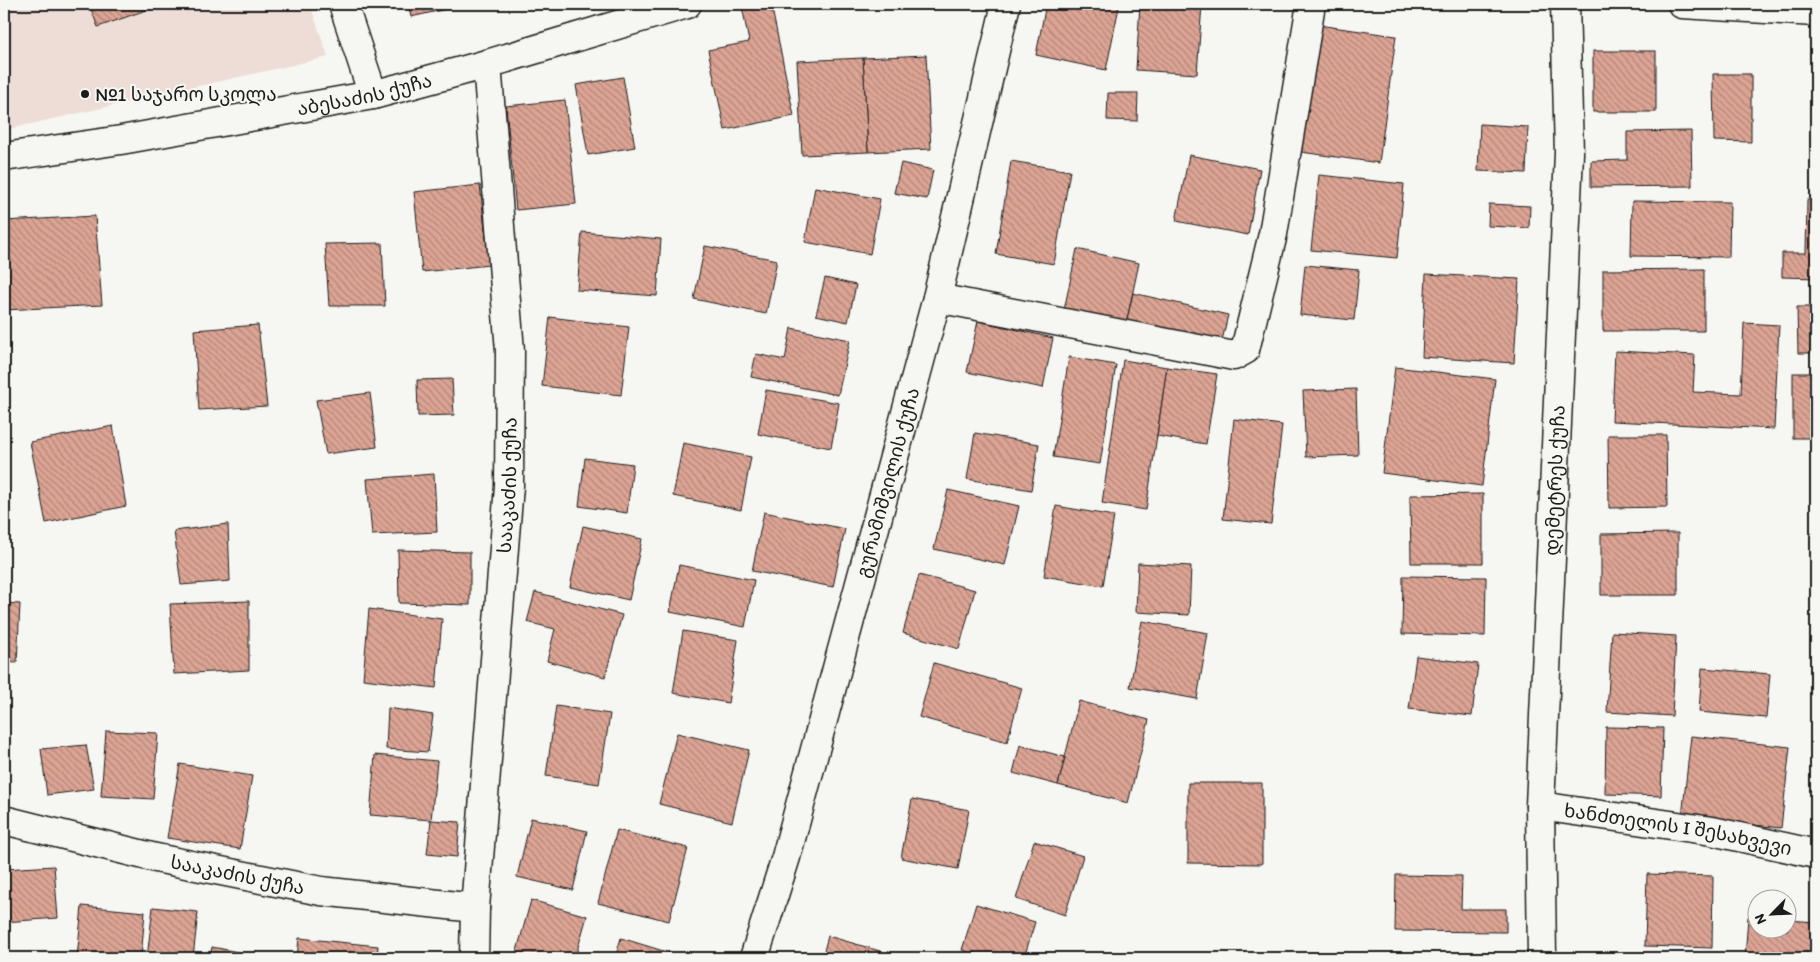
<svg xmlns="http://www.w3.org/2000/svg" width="1820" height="962" viewBox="0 0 1820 962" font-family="Itim,'Noto Sans Georgian',sans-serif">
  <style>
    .built { fill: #eeddd6 }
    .building { fill: url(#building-back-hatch); stroke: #1c1c1c }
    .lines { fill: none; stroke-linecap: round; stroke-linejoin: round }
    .street-casing { stroke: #1c1c1c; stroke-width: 31 }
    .street { stroke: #f6f6f2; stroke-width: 28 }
    .poi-dot { fill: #1c1c1c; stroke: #f6f6f2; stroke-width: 2 }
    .labels { text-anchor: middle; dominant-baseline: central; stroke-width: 4; stroke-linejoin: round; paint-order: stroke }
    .poi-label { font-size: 19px; fill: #1c1c1c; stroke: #f6f6f2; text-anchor: start }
    .street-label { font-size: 19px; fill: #1c1c1c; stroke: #f6f6f2 }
  </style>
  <defs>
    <pattern id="building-back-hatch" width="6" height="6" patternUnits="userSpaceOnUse" patternTransform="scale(1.25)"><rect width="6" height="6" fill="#dca494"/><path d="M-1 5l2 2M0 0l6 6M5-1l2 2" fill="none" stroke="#b28578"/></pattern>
  </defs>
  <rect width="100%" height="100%" fill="#f6f6f2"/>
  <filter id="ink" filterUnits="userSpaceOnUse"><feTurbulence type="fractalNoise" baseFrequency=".02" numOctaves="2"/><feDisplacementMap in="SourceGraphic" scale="10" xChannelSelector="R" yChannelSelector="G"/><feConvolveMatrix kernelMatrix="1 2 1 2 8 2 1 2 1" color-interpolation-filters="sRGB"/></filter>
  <g filter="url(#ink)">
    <polygon class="built" points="4,4 310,4 328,57 4,130"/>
    <g class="building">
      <polygon points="89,4 163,4 98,27"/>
      <polygon points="408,4 469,4 411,17"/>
      <polygon points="754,4 771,4 794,116 725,130 708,50 749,42 742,6"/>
      <polygon points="1046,4 1104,4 1119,7 1106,70 1036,55"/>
      <polygon points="1140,4 1202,4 1197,74 1136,70"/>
      <polygon points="1318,25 1396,36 1379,163 1301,152"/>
      <rect x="1593" y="51" width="63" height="61"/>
      <polygon points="926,55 931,149 868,152 863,58"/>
      <polygon points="863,58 868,152 802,155 797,61"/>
      <polygon points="1713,74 1751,74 1751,142 1714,141"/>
      <polygon points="623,77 635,147 588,155 576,85"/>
      <polygon points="1108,93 1138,93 1137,121 1107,120"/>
      <polygon points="565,100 576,204 516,210 506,106"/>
      <polygon points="1480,124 1528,127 1526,173 1478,171"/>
      <polygon points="1691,131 1692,186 1591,187 1591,161 1627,160 1627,132"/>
      <polygon points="1189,155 1260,169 1248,235 1176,221"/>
      <polygon points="1011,161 1070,171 1054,264 996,254"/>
      <polygon points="901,163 933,170 927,199 894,193"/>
      <polygon points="1319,175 1404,184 1397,258 1311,250"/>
      <polygon points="480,185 489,265 422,272 414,192"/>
      <polygon points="815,187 880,199 870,254 805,242"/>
      <polygon points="1807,200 1816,200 1816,278 1782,277 1782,253 1806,253"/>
      <polygon points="1632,201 1730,202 1729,257 1631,256"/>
      <polygon points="1489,204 1530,206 1529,228 1488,226"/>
      <polygon points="95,216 102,305 4,310 4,221"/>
      <polygon points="582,232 661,239 657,296 577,290"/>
      <polygon points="382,243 385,306 329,306 325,244"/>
      <polygon points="705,246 777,260 766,314 694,299"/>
      <polygon points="1077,249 1139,263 1126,324 1064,310"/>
      <polygon points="1305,265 1359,270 1354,320 1300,315"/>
      <polygon points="1704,269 1704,331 1603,331 1603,270"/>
      <polygon points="1426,274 1519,279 1514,363 1422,357"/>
      <polygon points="825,278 856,285 848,322 816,315"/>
      <polygon points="1133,293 1228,315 1221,345 1126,324"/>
      <polygon points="1797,307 1816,307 1816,353 1798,353"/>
      <polygon points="550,317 629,327 621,395 542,386"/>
      <polygon points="978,321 1053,338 1043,388 967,372"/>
      <polygon points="1744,323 1779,325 1774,429 1612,421 1615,351 1695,355 1693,392 1741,394"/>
      <polygon points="258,325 267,406 199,410 194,330"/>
      <polygon points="791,328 850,340 838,395 751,377 756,354 785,360"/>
      <polygon points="1069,357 1116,365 1100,464 1053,457"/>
      <polygon points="1123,360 1167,367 1146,510 1102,503"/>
      <polygon points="1167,367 1217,374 1206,444 1157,436"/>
      <polygon points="1395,367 1495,379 1482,486 1382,473"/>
      <rect x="1793" y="373" width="23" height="65"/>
      <polygon points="452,379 454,415 418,416 417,380"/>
      <polygon points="1356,389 1358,455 1306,457 1303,391"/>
      <polygon points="766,390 839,403 831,448 758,434"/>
      <polygon points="370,393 377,447 326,454 316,400"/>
      <polygon points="1234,419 1282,425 1271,524 1223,519"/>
      <polygon points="113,426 126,506 46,523 30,442"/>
      <polygon points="975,433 1039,444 1031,490 967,479"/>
      <polygon points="1608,435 1666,435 1667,507 1609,508"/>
      <polygon points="683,443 751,457 741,510 673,496"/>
      <polygon points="585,458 633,464 627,513 579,506"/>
      <polygon points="1814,463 1816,463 1816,531 1815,531"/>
      <polygon points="434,474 437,532 372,535 367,479"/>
      <polygon points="948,490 1019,506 1005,565 934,549"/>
      <polygon points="1483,494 1483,563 1411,563 1410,495"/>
      <polygon points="1056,506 1114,516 1103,586 1044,576"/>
      <polygon points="764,512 845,529 833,587 752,571"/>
      <polygon points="228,524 230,581 181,585 174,531"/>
      <polygon points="583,526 642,539 629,600 570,587"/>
      <polygon points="1678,533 1678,595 1601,595 1601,534"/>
      <polygon points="398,550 470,552 470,605 399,603"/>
      <polygon points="1138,563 1191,566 1189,615 1136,612"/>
      <polygon points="679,565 754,580 745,627 670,612"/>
      <polygon points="919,575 975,590 959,649 903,633"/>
      <polygon points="1403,576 1486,577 1485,636 1402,634"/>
      <polygon points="535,592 622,615 605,677 547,661 555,629 527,622"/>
      <polygon points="249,601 249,670 174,674 170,604"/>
      <polygon points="4,603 20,604 17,663 4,662"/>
      <polygon points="369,609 442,619 436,688 363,679"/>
      <polygon points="1142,621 1208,633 1197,699 1130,687"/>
      <polygon points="683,631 738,640 728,703 673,693"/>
      <polygon points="1612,632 1676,636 1672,716 1607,712"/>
      <polygon points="1416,656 1478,664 1472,716 1409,709"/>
      <polygon points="934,663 1022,688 1007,742 919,717"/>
      <polygon points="1702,668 1770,674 1766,718 1699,712"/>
      <polygon points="1079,701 1149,720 1128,803 1058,785"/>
      <polygon points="556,706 610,714 599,784 546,776"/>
      <polygon points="388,708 433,715 428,752 386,749"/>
      <polygon points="1606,727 1663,728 1661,796 1605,794"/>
      <polygon points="106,731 158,733 153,799 101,796"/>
      <polygon points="677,733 749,750 732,822 659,804"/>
      <polygon points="1691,736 1790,747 1781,828 1682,817"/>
      <polygon points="86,745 94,789 47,795 41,749"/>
      <polygon points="1020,745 1065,757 1058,785 1013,773"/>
      <polygon points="375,755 437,761 431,820 370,815"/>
      <polygon points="180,764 252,776 240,849 167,838"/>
      <polygon points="1188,783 1262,783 1262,864 1188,863"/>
      <polygon points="912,799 969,810 958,869 901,858"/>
      <polygon points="531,818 587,831 573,890 517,877"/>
      <polygon points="431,820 460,822 457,857 427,854"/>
      <polygon points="617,830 688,848 669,921 598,903"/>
      <polygon points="1034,841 1083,856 1065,915 1016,899"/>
      <polygon points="54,866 58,918 4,922 4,869"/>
      <polygon points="1647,874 1713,876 1712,948 1645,946"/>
      <polygon points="1396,875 1462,876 1461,909 1506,909 1506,932 1395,931"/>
      <polygon points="531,900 587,916 575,958 515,958"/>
      <polygon points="976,904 1035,922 1024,958 988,958 962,950"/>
      <polygon points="82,906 145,912 141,958 77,958"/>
      <polygon points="153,907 198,912 193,958 147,958"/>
      <polygon points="1748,917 1758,917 1758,930 1788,930 1788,920 1816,922 1816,958 1745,958"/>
      <polygon points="828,936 904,958 822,958"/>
      <polygon points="299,938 378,946 377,958 297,958"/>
      <polygon points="621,938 683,957 683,958 615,958"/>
      <polygon points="212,947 264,957 263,958 210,958"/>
    </g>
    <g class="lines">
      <defs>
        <g id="street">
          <polyline points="343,4 373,95"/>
          <polyline points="1682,4 1816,12"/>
          <path id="s1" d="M4 157 121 140 373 95 487 64 687 4"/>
          <polyline points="937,298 1234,356 1245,350 1273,234 1311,4"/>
          <path id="s2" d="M1540 806 1712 831 1816 854"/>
          <path id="s3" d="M4 820 156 858 321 891 475 908 509 486 510 351 487 64"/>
          <polyline points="474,958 475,908"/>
          <path id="s4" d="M754 958 786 857 937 298 1006 4"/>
          <path id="s5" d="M1542 958 1540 806 1569 153 1565 4"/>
        </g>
      </defs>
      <use href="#street" class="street-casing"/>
      <use href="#street" class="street"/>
    </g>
  </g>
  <circle class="poi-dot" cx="85" cy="94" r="5"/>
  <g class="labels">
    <g class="poi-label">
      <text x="95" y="94">№1 საჯარო სკოლა</text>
    </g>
    <g class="street-label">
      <text stroke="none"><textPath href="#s1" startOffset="366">აბესაძის ქუჩა</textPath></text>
      <text stroke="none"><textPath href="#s5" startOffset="478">დემეტრეს ქუჩა</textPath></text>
      <text stroke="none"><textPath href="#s4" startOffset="494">გურამიშვილის ქუჩა</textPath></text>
      <text stroke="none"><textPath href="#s3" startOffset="904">სააკაძის ქუჩა</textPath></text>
      <text stroke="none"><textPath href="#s2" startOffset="140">ხანძთელის I შესახვევი</textPath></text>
      <text stroke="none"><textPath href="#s3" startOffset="240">სააკაძის ქუჩა</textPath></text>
    </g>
  </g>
  <rect width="1820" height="962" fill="none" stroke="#f6f6f2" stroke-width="20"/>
  <rect x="10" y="10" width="1800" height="942" fill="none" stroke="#1c1c1c" stroke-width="2" filter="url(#ink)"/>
  <g transform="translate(1772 914) rotate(246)"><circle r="24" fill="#f6f6f2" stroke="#9f9f9c"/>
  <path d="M0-4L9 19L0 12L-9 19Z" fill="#1c1c1c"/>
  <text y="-8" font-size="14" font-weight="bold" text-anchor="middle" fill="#1c1c1c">N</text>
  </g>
</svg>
